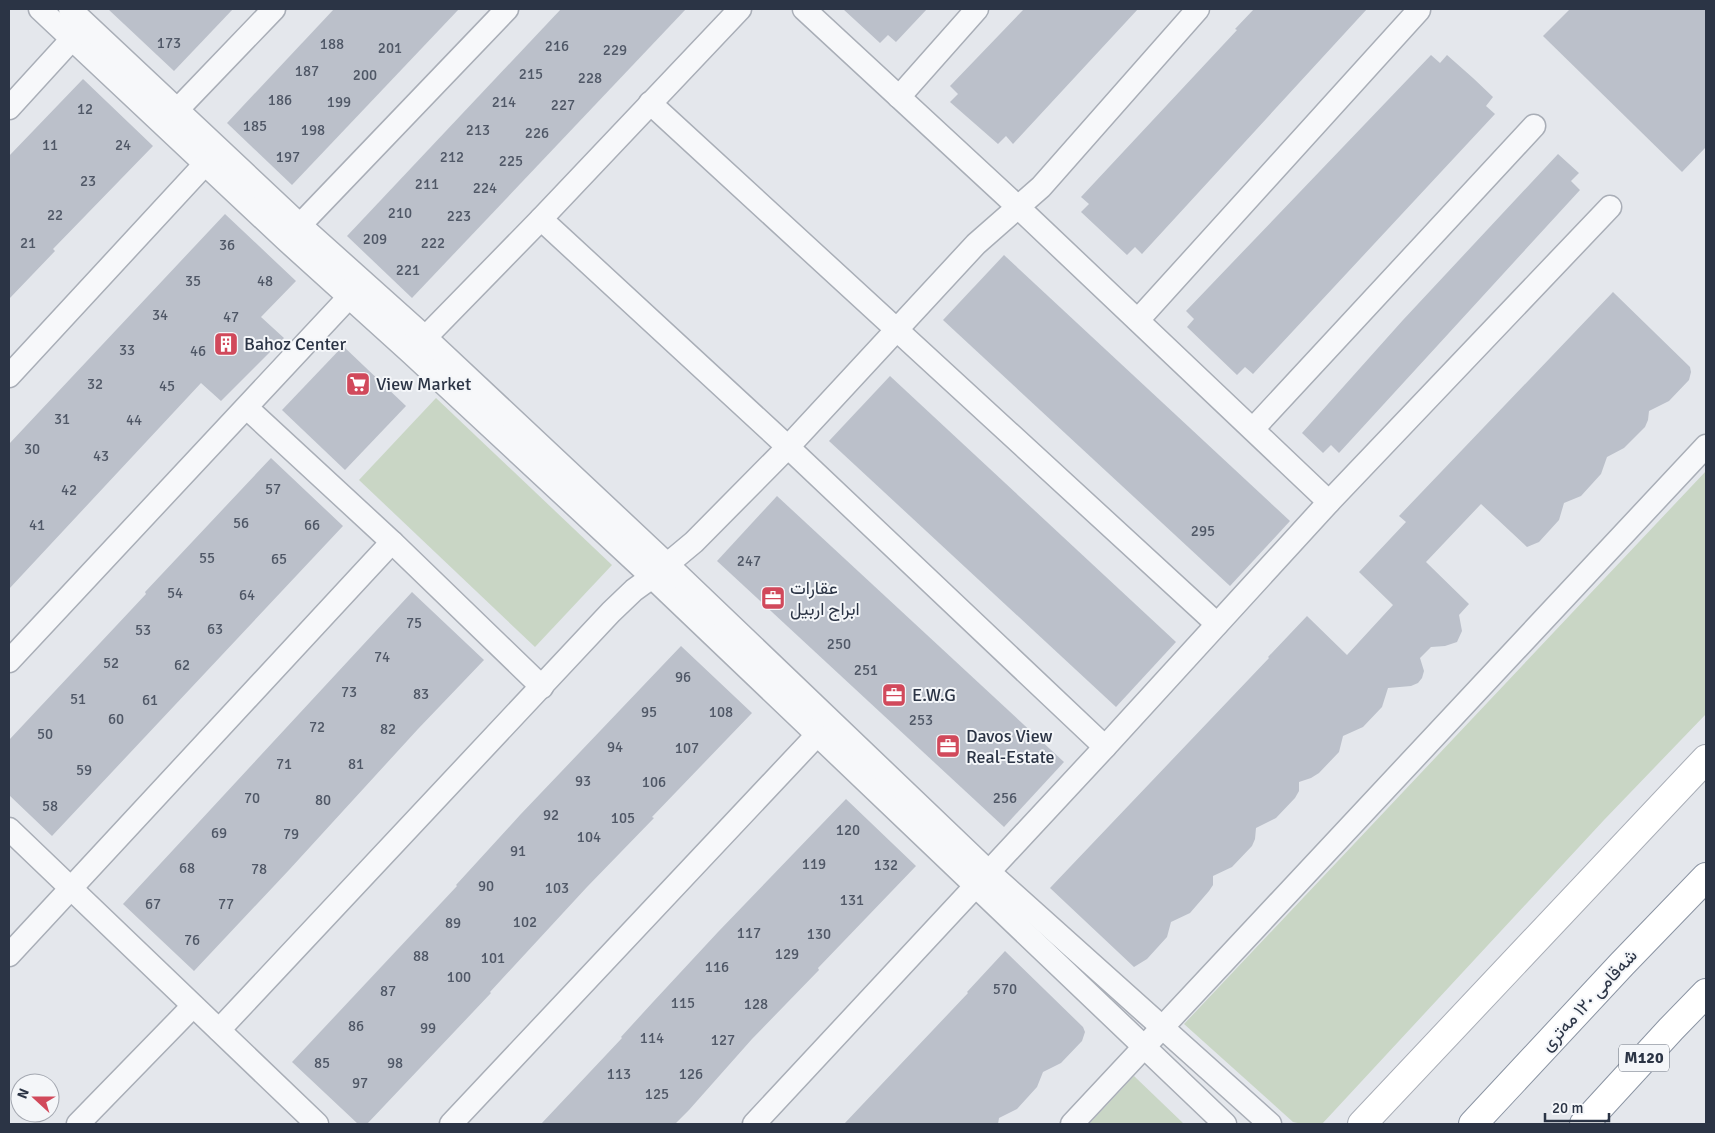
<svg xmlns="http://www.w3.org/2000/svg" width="1715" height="1133" viewBox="0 0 1715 1133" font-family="Signika,Vazirmatn,sans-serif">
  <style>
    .green { fill: #c9d6c5 }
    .building { fill: #bbc0ca }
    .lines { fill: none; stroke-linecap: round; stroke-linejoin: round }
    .street-casing { stroke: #a9aeb7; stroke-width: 25 }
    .secondary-casing { stroke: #a9aeb7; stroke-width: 30 }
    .highway-casing { stroke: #8b94a3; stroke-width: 30 }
    .street { stroke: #f7f8fa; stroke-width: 22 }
    .secondary { stroke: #fff; stroke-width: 28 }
    .highway { stroke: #fff; stroke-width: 28 }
    .labels { text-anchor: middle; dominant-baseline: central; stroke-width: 4; stroke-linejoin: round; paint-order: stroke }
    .number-label { font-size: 15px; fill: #4f5766 }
    .shield { fill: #f4f6f9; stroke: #676e7b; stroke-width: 1 }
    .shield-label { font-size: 16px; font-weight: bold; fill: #2b3445 }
    .poi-label { font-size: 18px; fill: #2b3445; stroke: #f4f6f9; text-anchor: start }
    .street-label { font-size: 18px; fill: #2b3445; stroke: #f4f6f9 }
  </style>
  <rect width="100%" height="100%" fill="#e4e7ec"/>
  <g class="green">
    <polygon points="436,398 612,565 535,647 359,480"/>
    <polygon points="1706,471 1706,714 1604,820 1322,1124 1302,1124 1293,1122 1184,1024"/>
    <polygon points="1134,1076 1184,1124 1089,1124"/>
  </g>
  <g class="building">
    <polygon points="108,9 233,9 174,71"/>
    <polygon points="334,9 459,9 292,185 227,123"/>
    <polygon points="561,9 686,9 412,298 347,236"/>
    <polygon points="843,9 927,9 896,42 888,35 880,43"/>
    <polygon points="1024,9 1138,9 1013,144 1006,136 998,144 950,102 958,94 950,86"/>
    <polygon points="1254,9 1367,9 1142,254 1135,247 1127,255 1081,212 1089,204 1081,197 1237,30 1235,29"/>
    <polygon points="1570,9 1706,9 1706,147 1682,172 1543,36"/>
    <polygon points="1431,55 1440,63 1447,55 1473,78 1493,97 1486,106 1495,114 1253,374 1245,367 1237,375 1187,327 1194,319 1186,311"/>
    <polygon points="83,79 153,146 53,249 55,251 9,299 9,156"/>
    <polygon points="1558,154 1579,173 1571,181 1580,190 1339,453 1331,445 1323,453 1302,433 1403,320"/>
    <polygon points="225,214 296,281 261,317 284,338 221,401 201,383 9,589 9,444"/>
    <polygon points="1004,255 1290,521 1230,586 943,320"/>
    <polygon points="1613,292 1690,367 1691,372 1689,380 1669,401 1649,411 1648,420 1645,427 1624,448 1607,457 1601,474 1581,496 1564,503 1559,520 1539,542 1527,547 1481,504 1426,562 1469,604 1459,615 1462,631 1457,642 1445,646 1431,647 1420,658 1424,671 1422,678 1418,683 1411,686 1388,688 1382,707 1363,727 1343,736 1339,752 1319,773 1311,778 1299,782 1299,791 1295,798 1276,818 1256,828 1255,839 1252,846 1232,867 1213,876 1213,885 1209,891 1190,913 1171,922 1167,937 1147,959 1134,967 1050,888 1269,658 1268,657 1307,616 1347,655 1393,605 1359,572 1406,522 1399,516"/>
    <polygon points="343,346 406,406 345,470 282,410"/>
    <polygon points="890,376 1176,642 1116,707 829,441"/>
    <polygon points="271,458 343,526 52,836 9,795 9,740 146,594 145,592 177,558"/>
    <polygon points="777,496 1064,762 1004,827 717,561"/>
    <polygon points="412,592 484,660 418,729 289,870 194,971 123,904"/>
    <polygon points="681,646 752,713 652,817 654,818 587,887 490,992 491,993 367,1124 358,1124 292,1062 457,886 456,885 520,815"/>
    <polygon points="846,799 916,866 818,968 819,970 752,1039 689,1110 675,1124 541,1124 622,1038 621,1037 653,1002 718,932"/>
    <polygon points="1005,951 1083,1027 1085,1032 1082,1041 1061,1063 1043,1072 1037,1087 1017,1109 999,1118 998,1124 844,1124 968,993 967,992"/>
  </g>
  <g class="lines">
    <defs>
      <g id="street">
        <polyline points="40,9 286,240 411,353 652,577 1225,1124"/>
        <polyline points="70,9 300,225 425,337 667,564 989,872 1270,1124"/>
        <polyline points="804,9 1018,207 1329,502"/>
        <polyline points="899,97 977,9"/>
        <polyline points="650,103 1217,624"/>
        <polyline points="9,108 72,39"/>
        <polyline points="177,110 274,9"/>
        <polyline points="541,219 788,447 1105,747"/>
        <polyline points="300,225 507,9"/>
        <polyline points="1138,320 1419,10"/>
        <polyline points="415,348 541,219 740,9"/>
        <polyline points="9,376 205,164"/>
        <polyline points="247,408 392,542 542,687"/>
        <polyline points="1253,429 1534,126"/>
        <polyline points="9,661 349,297"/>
        <polyline points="9,829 317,1124"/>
        <polyline points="9,955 392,542"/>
        <polyline points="219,1030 611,612 634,590 652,577 694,542 788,447 976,244 1041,187 1198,9"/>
        <polyline points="78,1124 193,1006"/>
        <polyline points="451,1124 817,735"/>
        <polyline points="754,1124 1105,747 1329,502 1610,207"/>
        <polyline points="1072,1124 1706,446"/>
      </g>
      <polyline id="secondary" points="1362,1124 1706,759"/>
      <g id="highway">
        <polyline points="1473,1124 1622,964 1706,877"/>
        <polyline points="1584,1124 1671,1029 1706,993"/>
      </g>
    </defs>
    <use href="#street" class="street-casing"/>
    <use href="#secondary" class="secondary-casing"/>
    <use href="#highway" class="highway-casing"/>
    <use href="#street" class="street"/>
    <use href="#secondary" class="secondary"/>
    <use href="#highway" class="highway"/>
  </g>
  <defs>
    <symbol id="building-square" viewBox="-11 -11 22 22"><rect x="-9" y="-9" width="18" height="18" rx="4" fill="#d1495b" stroke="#f4f6f9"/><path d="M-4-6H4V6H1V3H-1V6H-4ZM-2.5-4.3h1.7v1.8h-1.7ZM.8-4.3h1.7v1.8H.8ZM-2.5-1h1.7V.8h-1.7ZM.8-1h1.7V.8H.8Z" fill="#fff"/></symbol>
    <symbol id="supermarket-square" viewBox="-11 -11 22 22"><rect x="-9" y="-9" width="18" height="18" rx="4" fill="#d1495b" stroke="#f4f6f9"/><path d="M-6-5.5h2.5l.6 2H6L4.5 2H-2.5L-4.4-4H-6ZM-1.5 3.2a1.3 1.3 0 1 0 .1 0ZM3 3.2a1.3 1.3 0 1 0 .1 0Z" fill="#fff"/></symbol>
    <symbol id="office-square" viewBox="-11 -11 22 22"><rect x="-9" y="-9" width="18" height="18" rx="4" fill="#d1495b" stroke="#f4f6f9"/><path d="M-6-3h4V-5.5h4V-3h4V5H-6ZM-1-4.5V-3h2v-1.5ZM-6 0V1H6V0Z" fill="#fff"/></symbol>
  </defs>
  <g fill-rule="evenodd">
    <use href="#building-square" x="212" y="330" width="28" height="28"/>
    <use href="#supermarket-square" x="344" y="370" width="28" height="28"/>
    <use href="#office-square" x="759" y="584" width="28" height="28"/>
    <use href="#office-square" x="880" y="681" width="28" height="28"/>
    <use href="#office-square" x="934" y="732" width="28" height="28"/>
  </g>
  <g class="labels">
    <g class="number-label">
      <text x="169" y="43">173</text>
      <text x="332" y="44">188</text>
      <text x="557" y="46">216</text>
      <text x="390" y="48">201</text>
      <text x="615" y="50">229</text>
      <text x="307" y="71">187</text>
      <text x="531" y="74">215</text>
      <text x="365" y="75">200</text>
      <text x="590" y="78">228</text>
      <text x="280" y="100">186</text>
      <text x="339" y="102">199</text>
      <text x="504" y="102">214</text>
      <text x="563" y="105">227</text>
      <text x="85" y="109">12</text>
      <text x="255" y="126">185</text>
      <text x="313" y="130">198</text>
      <text x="478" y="130">213</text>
      <text x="537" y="133">226</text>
      <text x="50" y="145">11</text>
      <text x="123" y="145">24</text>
      <text x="288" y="157">197</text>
      <text x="452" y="157">212</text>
      <text x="511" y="161">225</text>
      <text x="88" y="181">23</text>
      <text x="427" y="184">211</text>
      <text x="485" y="188">224</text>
      <text x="400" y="213">210</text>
      <text x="55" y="215">22</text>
      <text x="459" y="216">223</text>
      <text x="375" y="239">209</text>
      <text x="28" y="243">21</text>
      <text x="433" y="243">222</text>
      <text x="227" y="245">36</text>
      <text x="408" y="270">221</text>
      <text x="193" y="281">35</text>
      <text x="265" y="281">48</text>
      <text x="160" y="315">34</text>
      <text x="231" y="317">47</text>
      <text x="127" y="350">33</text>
      <text x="198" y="351">46</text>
      <text x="95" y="384">32</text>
      <text x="167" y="386">45</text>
      <text x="62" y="419">31</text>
      <text x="134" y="420">44</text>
      <text x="32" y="449">30</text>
      <text x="101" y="456">43</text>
      <text x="273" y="489">57</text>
      <text x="69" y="490">42</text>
      <text x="241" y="523">56</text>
      <text x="37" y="525">41</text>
      <text x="312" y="525">66</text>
      <text x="1203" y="531">295</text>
      <text x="207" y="558">55</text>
      <text x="279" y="559">65</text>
      <text x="749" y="561">247</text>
      <text x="175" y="593">54</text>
      <text x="247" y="595">64</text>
      <text x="414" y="623">75</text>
      <text x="215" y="629">63</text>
      <text x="143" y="630">53</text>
      <text x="839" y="644">250</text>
      <text x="382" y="657">74</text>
      <text x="111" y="663">52</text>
      <text x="182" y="665">62</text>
      <text x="866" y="670">251</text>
      <text x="683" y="677">96</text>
      <text x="349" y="692">73</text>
      <text x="421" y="694">83</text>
      <text x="78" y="699">51</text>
      <text x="150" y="700">61</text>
      <text x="649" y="712">95</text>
      <text x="721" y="712">108</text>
      <text x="116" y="719">60</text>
      <text x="921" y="720">253</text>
      <text x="317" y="727">72</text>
      <text x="388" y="729">82</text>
      <text x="45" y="734">50</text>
      <text x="615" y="747">94</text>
      <text x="687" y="748">107</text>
      <text x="284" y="764">71</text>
      <text x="356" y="764">81</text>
      <text x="84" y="770">59</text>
      <text x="583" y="781">93</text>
      <text x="654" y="782">106</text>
      <text x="252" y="798">70</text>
      <text x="1005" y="798">256</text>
      <text x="323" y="800">80</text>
      <text x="50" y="806">58</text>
      <text x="551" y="815">92</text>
      <text x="623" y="818">105</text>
      <text x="848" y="830">120</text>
      <text x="219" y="833">69</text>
      <text x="291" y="834">79</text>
      <text x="589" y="837">104</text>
      <text x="518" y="851">91</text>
      <text x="814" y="864">119</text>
      <text x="886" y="865">132</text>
      <text x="187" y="868">68</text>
      <text x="259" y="869">78</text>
      <text x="486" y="886">90</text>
      <text x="557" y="888">103</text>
      <text x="852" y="900">131</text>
      <text x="153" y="904">67</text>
      <text x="226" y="904">77</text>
      <text x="525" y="922">102</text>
      <text x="453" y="923">89</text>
      <text x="749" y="933">117</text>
      <text x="819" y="934">130</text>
      <text x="192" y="940">76</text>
      <text x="787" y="954">129</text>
      <text x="421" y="956">88</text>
      <text x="493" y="958">101</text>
      <text x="717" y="967">116</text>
      <text x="459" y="977">100</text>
      <text x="1005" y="989">570</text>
      <text x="388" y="991">87</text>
      <text x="683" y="1003">115</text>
      <text x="756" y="1004">128</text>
      <text x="356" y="1026">86</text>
      <text x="428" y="1028">99</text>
      <text x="652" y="1038">114</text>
      <text x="723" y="1040">127</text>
      <text x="322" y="1063">85</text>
      <text x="395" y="1063">98</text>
      <text x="619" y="1074">113</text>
      <text x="691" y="1074">126</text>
      <text x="360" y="1083">97</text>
      <text x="657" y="1094">125</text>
    </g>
    <rect class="shield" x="1619" y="1044.5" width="50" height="27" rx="4"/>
    <g class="shield-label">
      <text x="1644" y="1058">M120</text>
    </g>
    <g class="poi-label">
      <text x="244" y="344">Bahoz Center</text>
      <text x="376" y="384">View Market</text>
      <text x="790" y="588">عقارات<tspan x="790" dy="21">ابراج اربیل</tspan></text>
      <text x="912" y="695">E.W.G</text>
      <text x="966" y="736">Davos View<tspan x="966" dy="21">Real-Estate</tspan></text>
    </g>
    <g class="street-label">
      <text transform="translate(1589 1000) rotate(-47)">شەقامی ١٢٠ مەتری</text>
    </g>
  </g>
  <rect width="1715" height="1133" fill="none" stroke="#2b3445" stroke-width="20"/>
  <g transform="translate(35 1098) rotate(291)"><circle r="24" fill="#f4f6f9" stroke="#a4a8b1"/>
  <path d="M0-4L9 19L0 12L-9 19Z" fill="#d1495b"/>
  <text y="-8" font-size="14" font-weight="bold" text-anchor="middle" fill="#2b3445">N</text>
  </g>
  <path d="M1545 1113v8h64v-8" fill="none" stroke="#2b3445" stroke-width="2.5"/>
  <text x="1552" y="1113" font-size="15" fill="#2b3445" stroke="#f4f6f9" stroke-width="4" paint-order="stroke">20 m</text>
</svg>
